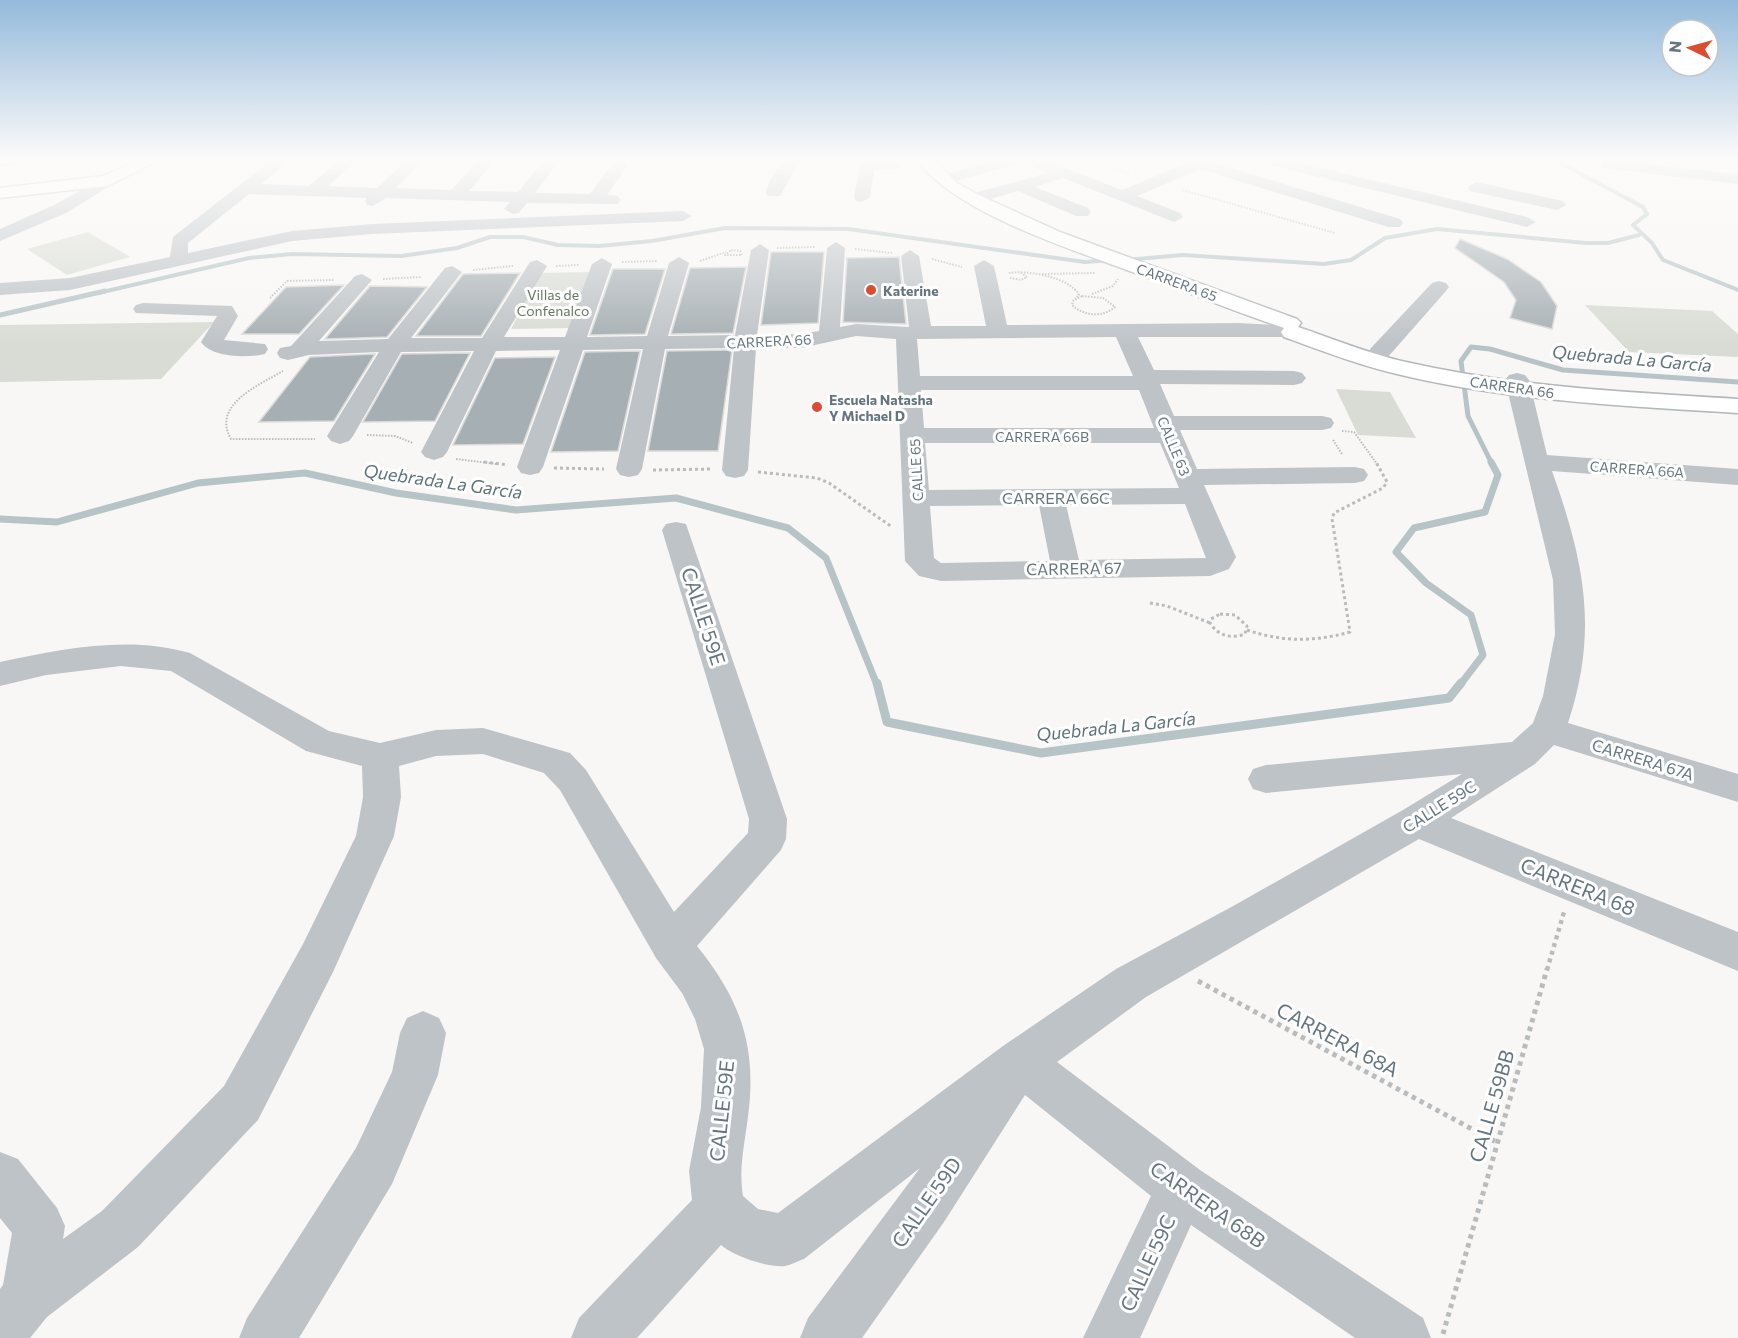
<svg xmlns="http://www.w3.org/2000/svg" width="1738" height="1338" viewBox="0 0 1738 1338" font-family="Commissioner,sans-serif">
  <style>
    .green { fill: #d8dcd4 }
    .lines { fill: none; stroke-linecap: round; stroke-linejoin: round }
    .stream-far3 { stroke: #b6c4c7; stroke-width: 4 }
    .stream-far2 { stroke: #b6c4c7; stroke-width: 5 }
    .stream-far1 { stroke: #b6c4c7; stroke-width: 7 }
    .stream { stroke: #b6c4c7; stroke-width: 9 }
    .building { fill: #a6afb4; stroke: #d9d9d7; stroke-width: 1.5 }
    .major-casing { stroke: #b2b8bb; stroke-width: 3 }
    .path-far3 { stroke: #b9bcbf; stroke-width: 2; stroke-dasharray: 1.5 1.5; stroke-linecap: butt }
    .path-far2 { stroke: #b9bcbf; stroke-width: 3; stroke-dasharray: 3 3; stroke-linecap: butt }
    .path-far1 { stroke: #b9bcbf; stroke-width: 4.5; stroke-dasharray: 4 4; stroke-linecap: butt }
    .path { stroke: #b9bcbf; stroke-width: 5; stroke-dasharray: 4.5 4.5; stroke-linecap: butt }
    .minor { fill: #bec3c7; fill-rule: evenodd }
    .major { fill: #fff; fill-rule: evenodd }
    .poi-dot { fill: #db4c31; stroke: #fff; stroke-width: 2 }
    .labels { text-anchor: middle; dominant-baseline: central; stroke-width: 6; stroke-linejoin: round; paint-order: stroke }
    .far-street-label { font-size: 14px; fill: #64757f; stroke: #fff }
    .far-poi-label { font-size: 14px; font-weight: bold; fill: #64757f; stroke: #fff; text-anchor: start }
    .far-park-label { font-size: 14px; fill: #677763; stroke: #fff }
    .street-label { font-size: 16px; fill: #64757f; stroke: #fff }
    .water-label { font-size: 18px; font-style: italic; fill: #5e7479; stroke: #fff }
    .near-street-label { font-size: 20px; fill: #64757f; stroke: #fff }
  </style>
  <rect width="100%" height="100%" fill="#f8f7f5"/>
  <g class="green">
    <polygon points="88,232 130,257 67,275 27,249"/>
    <polygon points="592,272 571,328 511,329 540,273"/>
    <polygon points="1585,305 1712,311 1738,334 1738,357 1629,352"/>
    <polygon points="214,322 161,379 0,382 0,325"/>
    <polygon points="1336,389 1390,392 1416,438 1358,435"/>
  </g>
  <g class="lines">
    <g class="stream-far3">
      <polyline points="1553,159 1643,207 1647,214 1633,225 1652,243 1663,260 1738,290"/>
      <polyline points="1125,260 1183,255 1324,264 1351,260 1385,238 1437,229 1586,243 1608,243 1639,235"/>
      <polyline points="98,293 249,258 292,254 401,256 457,248 490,237 523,237 558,245 599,246 652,241 725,228 848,229 1085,262 1113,260"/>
    </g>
    <g class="stream-far2">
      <polyline points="0,315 105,291"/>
      <polyline points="1492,464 1468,416 1461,361 1471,347 1490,349 1563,370 1738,382"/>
    </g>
    <g class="stream-far1">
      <polyline points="0,519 57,522 198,483 305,473 396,493 516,510 676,498 788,528 826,558 877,685"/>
      <polyline points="1460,685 1483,655 1471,615 1426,583 1396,552 1414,528 1485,512 1498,475 1491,462"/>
    </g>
    <polyline class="stream" points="877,683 887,722 1041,753 1449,698 1461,683"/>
  </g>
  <g class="building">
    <polygon points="1460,239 1507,259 1541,282 1557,306 1552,329 1510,318 1516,300 1504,282 1455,248"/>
    <polygon points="771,252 824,252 818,323 761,325"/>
    <polygon points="899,257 906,324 843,322 847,258"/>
    <polygon points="746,267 733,333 671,334 690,268"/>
    <polygon points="613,269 665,269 645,334 590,335"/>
    <polygon points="520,273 481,336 416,336 463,274"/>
    <polygon points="344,285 299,334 242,334 286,287"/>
    <polygon points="370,286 427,287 387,337 325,339"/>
    <polygon points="732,350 718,451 648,451 667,351"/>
    <polygon points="640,351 618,451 551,452 585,352"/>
    <polygon points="470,353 435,421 363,422 402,354"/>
    <polygon points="375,354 334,421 259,422 310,357"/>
    <polygon points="555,357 523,444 453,445 495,358"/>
  </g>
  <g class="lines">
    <defs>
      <g id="major">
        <polygon points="0,159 21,159 18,162 0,165"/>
        <polygon points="141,159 162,159 107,186 0,198 0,188 103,176"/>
        <path d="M916 159H933L957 183 979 195 1060 232 1297 319 1301 323 1298 327C1334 339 1369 354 1406 362 1515 387 1627 392 1738 399V413C1624 406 1509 401 1397 374 1359 365 1322 351 1284 337L1281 332 1284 328C1238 313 1192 294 1146 277 1081 252 958 216 916 159Z"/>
      </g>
    </defs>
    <use href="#major" class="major-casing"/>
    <g class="path-far3">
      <polyline points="1091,159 1130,174"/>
      <polyline points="1183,190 1335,233"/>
      <polyline points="777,248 815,247"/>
      <polyline points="855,249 892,253"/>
      <polygon points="731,250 740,251 742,255 725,255"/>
      <polyline points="932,259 962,267"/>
      <polyline points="700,261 726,252"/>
      <polyline points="622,262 657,261"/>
      <polyline points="556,266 579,265"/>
      <polyline points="473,270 513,266"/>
      <path d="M1009 273C1027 270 1070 277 1079 295L1075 299"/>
      <polyline points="1042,274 1095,273"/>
      <polyline points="1010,278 1021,280 1027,277 1020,272"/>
      <polyline points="383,279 421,277"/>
      <polyline points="1092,294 1113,286 1118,279"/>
      <path d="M1082 296 1103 298 1115 307C1102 318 1084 316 1072 305L1073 301Z"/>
      <polyline points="270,298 287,281 334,280"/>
      <path d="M283 371C259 385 211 405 231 439H315"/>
      <polyline points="1342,431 1354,432 1377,464"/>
      <polyline points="367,435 395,436 413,443"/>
      <polyline points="1333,440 1342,454"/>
      <polyline points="456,459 497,464"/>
    </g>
    <g class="path-far2">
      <polyline points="484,462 508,465"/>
      <polyline points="554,468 604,469"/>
      <polyline points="653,470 712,469"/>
      <polyline points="758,472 817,478 829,483 892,527"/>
      <polyline points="1150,603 1167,606 1210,623"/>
      <path d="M1220 614 1235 615 1247 626 1245 634C1231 639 1218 636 1210 623L1211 619Z"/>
      <path d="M1247 630C1282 642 1314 642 1350 632L1332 519 1334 513 1383 488 1387 482 1376 462"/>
    </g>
    <polyline class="path-far1" points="1547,970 1564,912"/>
    <g class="path">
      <polyline points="1198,981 1496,1142"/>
      <polyline points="1443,1334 1547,969"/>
    </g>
    <g class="minor">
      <polygon points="273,159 291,159 261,184 309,186 338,161 344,159 352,164 328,186 377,188 408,159 425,159 396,188 451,190 477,162 483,160 491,165 469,191 518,192 545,159 561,159 535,193 590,194 613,163 625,163 627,166 607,195 618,196 620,200 618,204 527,203 519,213 513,214 504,209 510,202 386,198 373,206 367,205 365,201 367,198 249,194 188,243 188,253 292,231 372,224 683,211 692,216 683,221 372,234 292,241 70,290 0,295 0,283 70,278 170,257 173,237"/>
      <polygon points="699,159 690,165 682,160 683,159"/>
      <polygon points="784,159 800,159 780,196 768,196 766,192 770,180"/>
      <polygon points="887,159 903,159 899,169 874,170 870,197 862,202 856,201 854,197 861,162"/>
      <polygon points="999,159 1042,159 1122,190 1184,164 1177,159 1217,159 1214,163 1400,219 1403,223 1400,227 1388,227 1200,169 1137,196 1180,213 1183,217 1174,222 1063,178 1035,187 1088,208 1091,212 1088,216 1076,216 1018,191 973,204 965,199 967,195 1048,173 1023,162 945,184 937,179 939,176"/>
      <polygon points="1254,159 1283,159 1527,217 1536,222 1527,227 1257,162"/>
      <polygon points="1609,160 1738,174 1738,184 1603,168 1601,165"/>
      <polygon points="107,176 115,181 113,184 66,213 0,241 0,229 54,205"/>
      <polygon points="1476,182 1563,201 1566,205 1557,210 1470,191 1468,187"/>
      <path d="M836 242 845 248 840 327 856 324 909 327 901 256 910 250 919 256 931 326H986L974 266 984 260 994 266 1007 325 1238 323 1293 326 1296 331 1293 336 1285 337H1138L1154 370 1294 371 1302 373 1306 378 1302 383 1294 385 1160 384 1174 416H1322L1331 418 1334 423 1331 428 1322 430H1180L1197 469 1355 467 1364 469 1368 475 1364 481 1355 483 1204 485 1236 557 1229 569 1210 576 941 581 919 576 905 561 896 339 856 336 801 348H756L748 470 744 476 735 478 726 476 722 470 734 348 665 349 642 469 638 475 629 477 620 475 616 469 643 349 583 350 543 467 539 473 530 475 521 473 517 467 560 350 496 351 447 452 443 457 434 460 425 457 421 452 474 351 401 352 353 436 349 441 340 444 331 441 327 436 379 352 309 355 288 360 280 358 277 353 280 348 291 346 355 276 362 274 372 280 319 341 388 339 445 268 452 266 462 272 411 338H482L530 262 537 260 547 266 504 337H565L592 264 602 258 612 264 587 337 647 336 669 263 679 257 689 263 668 336 735 335 751 250 760 244 769 250 757 335 801 334 819 331 827 248ZM1116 337 1133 376H920L917 339ZM921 390H1139L1154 428H924ZM925 443H1160L1179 488 929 490ZM1185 504 1206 558 1079 560 1066 505ZM1039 505 1050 561 941 563 934 558 930 506Z"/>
      <polygon points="1439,281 1446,283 1449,287 1446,291 1387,358 1371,358 1368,353 1371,348 1432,283"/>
      <path d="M143 303 232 306 238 316 224 340 265 344 268 349 265 354C248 358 212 358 201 342L217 316 136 313 133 309 136 305Z"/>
      <path d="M1517 373 1525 375 1529 380 1547 455 1738 469V485L1552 471C1584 561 1599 630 1568 723L1738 774V802L1554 745 1535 764 1451 818 1738 932V971L1419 839 1146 997 1057 1062 1200 1170 1423 1318 1431 1338H1355L1191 1225 1140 1338H1083L1151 1196 1025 1095 944 1222 862 1338H800L808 1318 920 1168 804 1259C798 1261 791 1265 785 1266 769 1268 733 1256 721 1245L637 1338H571L579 1318 692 1200 689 1171 701 1107 704 1049 695 1019 682 993 656 958 560 790 544 773 483 754 436 756 399 766 401 797 394 836 333 972 258 1120 138 1247 47 1317 30 1338H0V1289L3 1285 12 1233 0 1218V1152L18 1159 57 1208 65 1226 63 1239 102 1211 224 1086 303 944 356 836 363 797 362 766 306 751 171 671 121 666 46 675 0 686V662C61 649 128 635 190 653L329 731 380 743 436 730 483 728 570 753 586 770 674 912 748 833 749 819 662 530 666 524 676 522 686 524 787 819 786 839 781 850 697 946C738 997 756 1042 749 1108 746 1139 738 1165 743 1196L758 1209 778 1213 1003 1046 1116 969 1235 905 1403 810 1462 774 1266 793 1253 789 1248 779 1253 769 1266 765 1512 742 1533 723 1543 696 1555 634 1553 580 1505 380 1509 375Z"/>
      <polygon points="423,1011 439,1018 446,1033 438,1075 392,1184 299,1338 239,1338 247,1318 356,1148 392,1072 400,1033 407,1018"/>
    </g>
    <use href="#major" class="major"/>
  </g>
  <linearGradient id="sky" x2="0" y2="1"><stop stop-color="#94badb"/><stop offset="0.46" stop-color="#fcfbfa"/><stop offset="1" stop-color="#fcfbfa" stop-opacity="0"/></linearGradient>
  <rect width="1738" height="347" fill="url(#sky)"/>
  <g class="poi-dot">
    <circle cx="871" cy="290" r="6"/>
    <circle cx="817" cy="407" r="6"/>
  </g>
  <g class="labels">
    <g class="far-street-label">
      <text transform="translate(1177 282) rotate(20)">CARRERA 65</text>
      <text transform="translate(769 341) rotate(-3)">CARRERA 66</text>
      <text transform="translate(1512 387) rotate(8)">CARRERA 66</text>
      <text x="1042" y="436">CARRERA 66B</text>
      <text transform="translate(1174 446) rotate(67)">CALLE 63</text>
      <text transform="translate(1637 469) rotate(4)">CARRERA 66A</text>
      <text transform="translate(916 470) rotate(-93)">CALLE 65</text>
    </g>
    <g class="far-poi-label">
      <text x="883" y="290">Katerine</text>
      <text x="829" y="399">Escuela Natasha<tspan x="829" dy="16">Y Michael D</tspan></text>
    </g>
    <g class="far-park-label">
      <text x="553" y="294">Villas de<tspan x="553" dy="16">Confenalco</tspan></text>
    </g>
    <g class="street-label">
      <text x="1056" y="497">CARRERA 66C</text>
      <text transform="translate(1074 568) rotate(-1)">CARRERA 67</text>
      <text transform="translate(1643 759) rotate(17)">CARRERA 67A</text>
      <text transform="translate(1439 806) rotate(-32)">CALLE 59C</text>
    </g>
    <g class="water-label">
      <text transform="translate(1632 358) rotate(5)">Quebrada La García</text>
      <text transform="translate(443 481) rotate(8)">Quebrada La García</text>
      <text transform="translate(1116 726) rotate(-6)">Quebrada La García</text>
    </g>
    <g class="near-street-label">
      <text transform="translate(704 616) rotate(72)">CALLE 59E</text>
      <text transform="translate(1578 886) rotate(22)">CARRERA 68</text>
      <text transform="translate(1338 1039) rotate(28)">CARRERA 68A</text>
      <text transform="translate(1491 1106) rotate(-74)">CALLE 59BB</text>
      <text transform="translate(721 1111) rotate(-84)">CALLE 59E</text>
      <text transform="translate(926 1202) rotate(-55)">CALLE 59D</text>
      <text transform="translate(1208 1204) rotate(35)">CARRERA 68B</text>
      <text transform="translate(1147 1263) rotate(-65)">CALLE 59C</text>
    </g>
  </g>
  <g transform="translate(1690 48) rotate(275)"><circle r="28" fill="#ffffff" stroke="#c1c8cc" stroke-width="1.5"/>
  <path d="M0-4.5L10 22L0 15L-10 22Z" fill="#db4c31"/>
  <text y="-9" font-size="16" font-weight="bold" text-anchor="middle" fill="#64757f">N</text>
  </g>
</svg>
